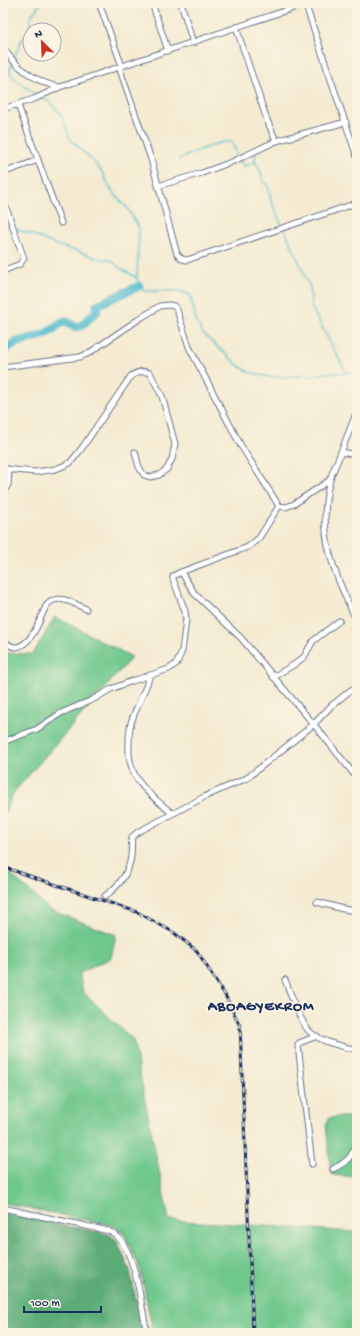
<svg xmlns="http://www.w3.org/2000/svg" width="360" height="1336" viewBox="0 0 360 1336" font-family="'Gochi Hand',sans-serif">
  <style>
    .green { fill: #70c88d; stroke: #467c76 }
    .forest { fill: #5cac78; stroke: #3c6e6b }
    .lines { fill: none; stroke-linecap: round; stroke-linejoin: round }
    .stream { stroke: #50bbcd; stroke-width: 1.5 }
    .river { stroke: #50bbcd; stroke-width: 9 }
    .minor-casing { stroke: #677187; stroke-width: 7 }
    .minor { stroke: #fff; stroke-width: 5 }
    .rail-casing { stroke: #1b2f5e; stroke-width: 3 }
    .rail { stroke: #fcf5e5; stroke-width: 1.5; stroke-dasharray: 4.5; stroke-linecap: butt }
    .labels { text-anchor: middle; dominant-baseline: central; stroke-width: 3.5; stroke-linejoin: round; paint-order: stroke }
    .district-label { font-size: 15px; font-weight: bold; letter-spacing: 1px; fill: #1b2f5e; stroke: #fcf5e5 }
  </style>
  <rect width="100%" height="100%" fill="#fcf5e5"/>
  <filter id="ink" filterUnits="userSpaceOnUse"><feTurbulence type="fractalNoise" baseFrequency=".025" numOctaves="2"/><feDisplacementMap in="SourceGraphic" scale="8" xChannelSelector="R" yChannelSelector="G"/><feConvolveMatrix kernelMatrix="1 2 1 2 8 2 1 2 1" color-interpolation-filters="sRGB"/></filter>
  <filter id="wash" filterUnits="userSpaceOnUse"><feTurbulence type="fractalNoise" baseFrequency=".012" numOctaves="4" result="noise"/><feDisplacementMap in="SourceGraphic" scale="16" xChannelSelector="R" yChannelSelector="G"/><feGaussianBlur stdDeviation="0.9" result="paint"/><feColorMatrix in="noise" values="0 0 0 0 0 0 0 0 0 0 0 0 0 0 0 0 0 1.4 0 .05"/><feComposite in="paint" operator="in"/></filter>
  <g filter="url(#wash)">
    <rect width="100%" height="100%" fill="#f4ebd2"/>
    <g class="green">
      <polygon points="55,617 132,657 14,792 3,816 3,653 33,654"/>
      <polygon points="3,867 50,910 116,935 111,958 79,973 83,992 133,1040 169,1220 357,1232 357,1333 153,1333 140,1268 123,1232 111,1225 3,1203"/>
      <polygon points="337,1117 357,1117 357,1177 332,1175 331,1173 326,1125 329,1118"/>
    </g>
    <polygon class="forest" points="3,1213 108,1234 116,1239 130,1270 143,1333 3,1333"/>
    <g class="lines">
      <g class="stream">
        <polyline points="14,59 21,40 29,33 31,16 41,3"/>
        <path d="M3 64C11 78 24 87 38 95"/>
        <polyline points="8,74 13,62"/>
        <polyline points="41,97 50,102 62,116 70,139 94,162 102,172 111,190 128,209 139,228 137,278 139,286 144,291 180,291 190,295 197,323 203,334 239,366 251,373 270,377 311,376 326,373 357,373"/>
        <polyline points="256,152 255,162 260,169 263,182 268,185 271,201 282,226"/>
        <path d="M179 159C190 154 222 139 232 142L238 157"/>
        <polyline points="240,161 244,166 255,162"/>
        <polyline points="3,223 12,228"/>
        <polyline points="15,229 31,234 56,245 87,254 96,258 111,260 120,268 137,278"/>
        <polyline points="285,230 310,287 311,304 313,310 346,372"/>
      </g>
      <path class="river" d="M3 351C16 338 36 341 50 331 58 327 57 323 66 321L75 327 81 326 97 311V305L139 286"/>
    </g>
  </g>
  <g filter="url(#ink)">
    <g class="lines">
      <defs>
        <g id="minor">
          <polyline points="99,3 122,66"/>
          <polyline points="152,3 168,51"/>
          <polyline points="181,3 193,43"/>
          <polyline points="305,3 357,157"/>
          <polyline points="236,27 267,120 276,141 346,122"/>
          <path d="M3 47C14 66 38 84 60 87L308 3"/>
          <polyline points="119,67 151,159 177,254 182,259 187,260 357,203"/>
          <polyline points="17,105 19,108 61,223"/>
          <polyline points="3,109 34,99 58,88"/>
          <polyline points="3,173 38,160"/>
          <polyline points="158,186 202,173 234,161 276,141"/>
          <path d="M3 200C11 219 16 238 24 258L20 264 3 271"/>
          <polyline points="3,367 80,357 89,353 142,317 160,306 169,305 174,306 177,310 189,347 241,446 279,506 286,507 294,504 330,480"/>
          <path d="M357 411C351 427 345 442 339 457 336 465 332 472 330 480 316 532 334 575 357 621"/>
          <polyline points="341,452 357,455"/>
          <path d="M3 469 36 472 56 469 70 463 82 448 131 376C137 372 143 370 150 373L162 396 175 444 172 459 167 469 159 475 150 477 144 475 139 467 135 452"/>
          <polyline points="3,493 8,485 9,469"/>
          <polyline points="181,572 195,594 241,638 321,733 357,778"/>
          <path d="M3 641C6 643 11 646 14 647 31 648 40 619 46 606 57 592 73 603 86 609"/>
          <path d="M150 675C145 692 136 707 131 723 129 730 129 738 129 745 127 779 148 793 172 813"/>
          <polyline points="273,677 295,664 304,657 313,641 339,621"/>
          <polyline points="3,742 37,729 61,713 92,700 111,689 132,681 169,669 177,663 182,651 186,620 185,611 173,579 173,576 181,572 248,547 259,538 279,506"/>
          <path d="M105 896C119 886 129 873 131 856 132 849 131 843 132 837L138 832 206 796 247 778 292 742 314 724 331 706 351 690 357 687"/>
          <polyline points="317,902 343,909 357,911"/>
          <path d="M285 980C290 992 301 1025 311 1033 324 1043 342 1046 357 1050"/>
          <polyline points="312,1164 298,1045 299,1043 317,1036"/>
          <path d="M333 1169C346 1163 353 1156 357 1142"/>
          <path d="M3 1208 109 1231C112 1233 117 1235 119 1238 137 1259 141 1306 147 1333"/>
        </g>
      </defs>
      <use href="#minor" class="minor-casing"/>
      <use href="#minor" class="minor"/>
      <defs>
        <polyline id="rail" points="3,867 137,912 173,932 197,951 225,995 240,1026 253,1333"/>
      </defs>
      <use href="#rail" class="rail-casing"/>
      <use href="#rail" class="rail"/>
    </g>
  </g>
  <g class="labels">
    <g class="district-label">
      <text x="261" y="1007">ABOAGYEKROM</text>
    </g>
  </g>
  <rect width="360" height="1336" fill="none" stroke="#fcf5e5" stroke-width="16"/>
  <g transform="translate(42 42) rotate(336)"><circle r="19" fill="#fcf5e5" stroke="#a2a6af"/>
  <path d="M0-3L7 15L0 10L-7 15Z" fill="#c8321e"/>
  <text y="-6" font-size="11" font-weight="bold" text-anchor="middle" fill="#1b2f5e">N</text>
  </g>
  <path d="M24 1306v6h77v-6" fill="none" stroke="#1b2f5e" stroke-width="2"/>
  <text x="30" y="1306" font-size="12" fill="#1b2f5e" stroke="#fcf5e5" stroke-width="3" paint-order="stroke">100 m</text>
</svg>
